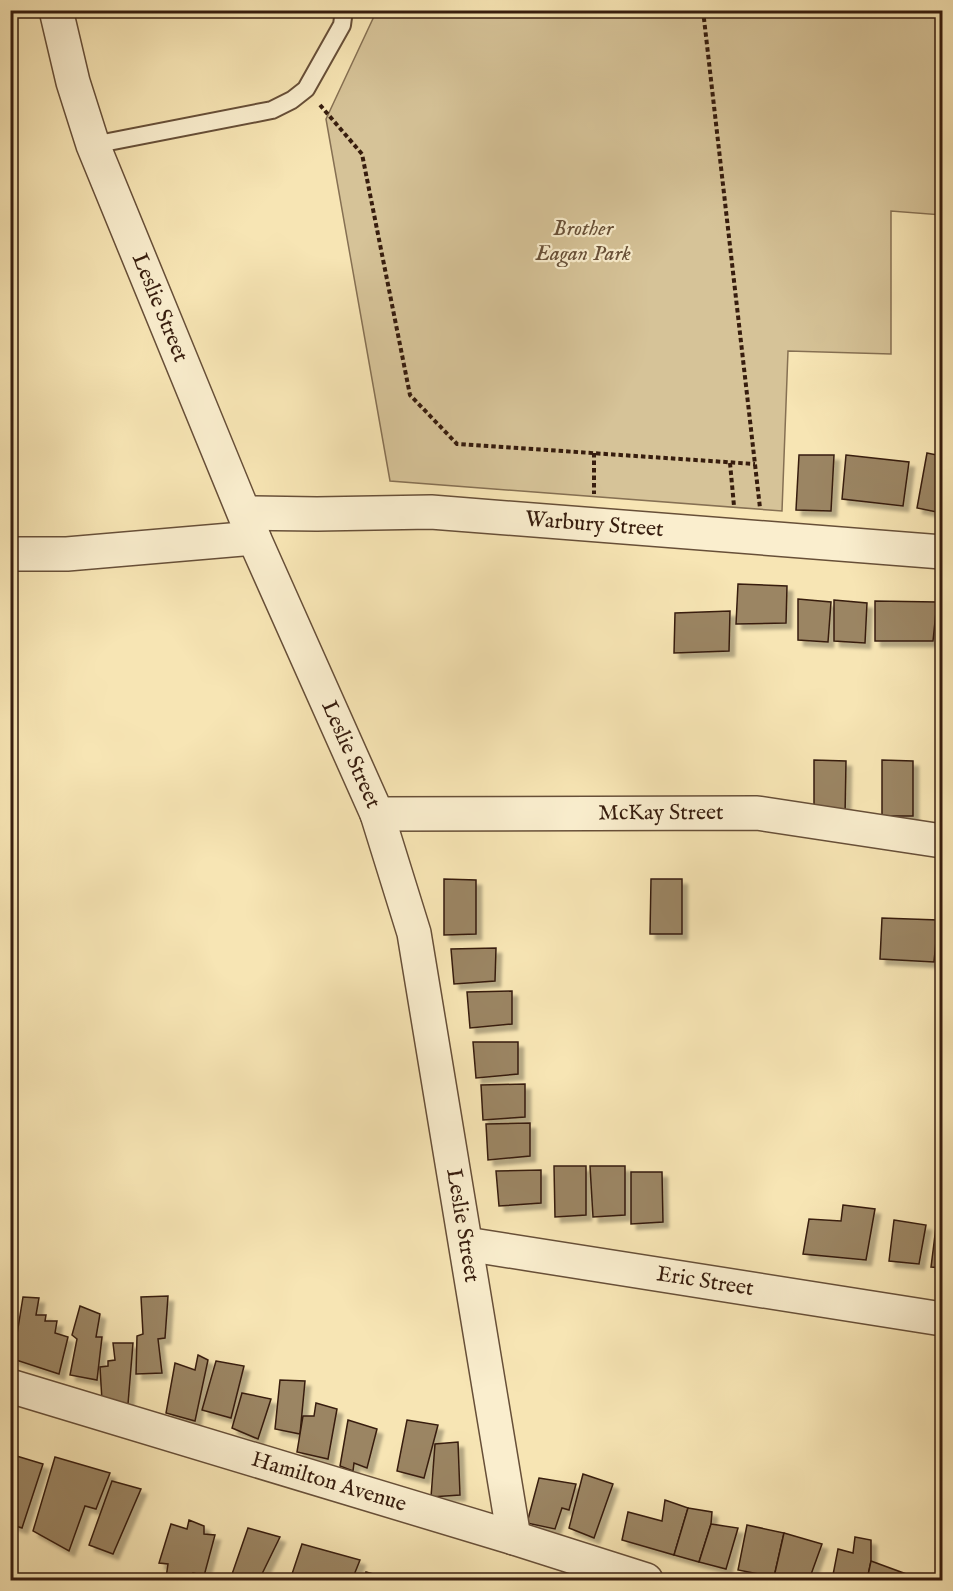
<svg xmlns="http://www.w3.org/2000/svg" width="953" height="1591" viewBox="0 0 953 1591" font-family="'IM FELL English',serif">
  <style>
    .green { fill: #d6c398; stroke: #867053; stroke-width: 1.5 }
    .building { fill: #9b8564; stroke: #371d0e; stroke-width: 1.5; filter: url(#shadow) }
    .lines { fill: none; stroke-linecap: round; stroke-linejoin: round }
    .service-casing { stroke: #674f38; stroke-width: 20 }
    .minor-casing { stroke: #674f38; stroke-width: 36 }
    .tertiary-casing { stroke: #674f38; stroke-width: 36 }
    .path { stroke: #371d0e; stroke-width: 4; stroke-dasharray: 4.5 3; stroke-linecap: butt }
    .service { stroke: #faeece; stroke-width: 16 }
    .minor { stroke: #faeece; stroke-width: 33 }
    .tertiary { stroke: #faeece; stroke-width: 33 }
    .labels { text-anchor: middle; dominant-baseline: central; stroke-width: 4.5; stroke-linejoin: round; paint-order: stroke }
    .park-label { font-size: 22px; font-style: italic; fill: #674f37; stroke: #faeece }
    .street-label { font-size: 22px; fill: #371d0e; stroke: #faeece }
  </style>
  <defs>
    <filter id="shadow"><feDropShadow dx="5.5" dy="5.5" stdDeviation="1.5" flood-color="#0004"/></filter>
  </defs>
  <rect width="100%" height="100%" fill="#f7e5b4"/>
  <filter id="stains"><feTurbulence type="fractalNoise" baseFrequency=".00333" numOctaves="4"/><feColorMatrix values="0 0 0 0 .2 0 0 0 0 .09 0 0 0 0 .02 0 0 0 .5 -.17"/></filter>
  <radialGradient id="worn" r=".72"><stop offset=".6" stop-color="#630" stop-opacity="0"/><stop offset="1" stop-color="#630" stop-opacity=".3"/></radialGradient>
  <polygon class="green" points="377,10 942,11 942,215 891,211 891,354 788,351 782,511 390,481 326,119"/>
  <g class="building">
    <polygon points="927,453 942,456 942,513 917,508"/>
    <polygon points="799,455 834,455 831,511 796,510"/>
    <polygon points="846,455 909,462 903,506 842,499"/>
    <polygon points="738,584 787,586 786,623 736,624"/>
    <polygon points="798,599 831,602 828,642 798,640"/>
    <polygon points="834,600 867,603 865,643 834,641"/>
    <polygon points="875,601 937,602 933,641 875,641"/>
    <polygon points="730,611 729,651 674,653 675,613"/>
    <polygon points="814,760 846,761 845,816 814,816"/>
    <polygon points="882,760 913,761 913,816 882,816"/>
    <polygon points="444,879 476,880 476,934 444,935"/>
    <polygon points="651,879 682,879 682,934 650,934"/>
    <polygon points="882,918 938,920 934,962 880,959"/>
    <polygon points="496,948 495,981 454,984 451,949"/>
    <polygon points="512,991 512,1024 470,1028 467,992"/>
    <polygon points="473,1042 518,1042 518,1074 476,1078"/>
    <polygon points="525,1084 525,1117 483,1120 481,1085"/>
    <polygon points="530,1123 530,1156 488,1160 486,1124"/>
    <polygon points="554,1166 586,1166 586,1215 555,1217"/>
    <polygon points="590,1166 625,1166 625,1215 593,1217"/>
    <polygon points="541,1170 541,1203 499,1206 496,1171"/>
    <polygon points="631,1172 662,1172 663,1222 631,1224"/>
    <polygon points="843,1205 875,1209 866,1260 803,1254 809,1219 841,1221"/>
    <polygon points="937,1219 942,1220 942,1268 931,1267"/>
    <polygon points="894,1220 926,1225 919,1264 889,1261"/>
    <polygon points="168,1296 165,1338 158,1339 162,1373 136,1374 137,1336 143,1334 141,1297"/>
    <polygon points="23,1297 39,1298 36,1315 46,1315 45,1321 57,1321 55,1333 68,1337 59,1374 13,1359"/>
    <polygon points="80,1306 100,1314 96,1337 102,1337 97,1380 70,1375 77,1339 72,1335"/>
    <polygon points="113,1343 133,1343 128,1404 102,1401 100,1367 108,1366 108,1361 115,1360"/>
    <polygon points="198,1355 208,1360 195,1421 166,1413 175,1363 195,1370"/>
    <polygon points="216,1361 244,1366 231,1418 202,1410"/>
    <polygon points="280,1380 305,1381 300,1434 275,1429"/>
    <polygon points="242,1393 271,1399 258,1439 232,1428"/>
    <polygon points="316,1403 337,1409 328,1459 297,1452 303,1416 314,1416"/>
    <polygon points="348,1420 377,1429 367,1468 354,1463 353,1471 340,1466"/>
    <polygon points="407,1420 438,1425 424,1478 397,1471"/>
    <polygon points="458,1442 460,1495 431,1497 435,1444"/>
    <polygon points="10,1454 43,1464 22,1528 10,1524"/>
    <polygon points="55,1457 110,1473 96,1509 85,1506 69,1551 33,1531"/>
    <polygon points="583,1474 613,1484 594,1538 569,1528"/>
    <polygon points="539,1478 576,1484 569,1510 562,1508 555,1529 527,1523"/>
    <polygon points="112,1481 141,1489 113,1554 89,1545"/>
    <polygon points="665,1500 688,1508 674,1555 622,1540 628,1512 662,1521"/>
    <polygon points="688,1508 712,1512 711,1524 699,1562 674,1555"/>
    <polygon points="189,1520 204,1526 204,1534 215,1535 204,1576 193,1573 190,1580 172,1580 166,1578 168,1564 159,1563 171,1524 187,1529"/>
    <polygon points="711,1524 738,1528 726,1569 699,1562"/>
    <polygon points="747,1525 784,1533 774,1577 738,1570"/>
    <polygon points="248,1528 280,1537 259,1580 230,1580"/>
    <polygon points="784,1533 822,1544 809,1580 788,1580 774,1577"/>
    <polygon points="855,1537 871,1540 871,1561 867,1580 832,1580 838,1549 853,1553"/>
    <polygon points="302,1544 360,1560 352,1580 290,1580"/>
    <polygon points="871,1561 909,1575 906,1580 867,1580"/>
    <polygon points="366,1572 395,1580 363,1580"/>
  </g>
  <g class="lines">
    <defs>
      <polyline id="service" points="93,145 272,110 292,100 306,89 342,25 344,10"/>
      <g id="minor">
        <path id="s1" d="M56 10 73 82 93 145 254 538 377 814 414 933 514 1538"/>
        <path id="s2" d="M245 513 317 514 431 512 942 552"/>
        <polyline points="10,554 67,554 254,538"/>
        <path id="s3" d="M377 814 757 813 942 841"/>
        <path id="s4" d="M466 1244 942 1319"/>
      </g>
      <g id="tertiary">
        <path id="s5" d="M10 1386 514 1538 646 1580"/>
      </g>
    </defs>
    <use href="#service" class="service-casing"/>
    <use href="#minor" class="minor-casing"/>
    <use href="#tertiary" class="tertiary-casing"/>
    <g class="path">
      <polyline points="703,10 760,508"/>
      <polyline points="320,105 362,154 410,395 457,444 755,464"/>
      <polyline points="594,453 594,494"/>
      <polyline points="730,463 734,506"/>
    </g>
    <use href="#service" class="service"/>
    <use href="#minor" class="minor"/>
    <use href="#tertiary" class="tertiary"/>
  </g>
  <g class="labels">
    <g class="park-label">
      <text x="583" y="229">Brother<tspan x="583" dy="25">Eagan Park</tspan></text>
    </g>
    <g class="street-label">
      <text stroke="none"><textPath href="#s1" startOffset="316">Leslie Street</textPath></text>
      <text stroke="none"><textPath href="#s2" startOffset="350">Warbury Street</textPath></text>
      <text stroke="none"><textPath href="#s1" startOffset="802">Leslie Street</textPath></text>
      <text stroke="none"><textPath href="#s3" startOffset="284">McKay Street</textPath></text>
      <text stroke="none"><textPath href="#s1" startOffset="1288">Leslie Street</textPath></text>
      <text stroke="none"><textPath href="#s4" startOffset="242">Eric Street</textPath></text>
      <text stroke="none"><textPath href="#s5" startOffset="333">Hamilton Avenue</textPath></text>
    </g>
  </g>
  <rect width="953" height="1591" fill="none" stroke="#f7e5b4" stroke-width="36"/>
  <rect x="12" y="12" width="929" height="1567" fill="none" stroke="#371d0e" stroke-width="3"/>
  <rect x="18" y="18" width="917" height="1555" fill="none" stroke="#371d0e" stroke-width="1.5"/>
  <rect width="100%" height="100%" filter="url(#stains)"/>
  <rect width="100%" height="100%" fill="url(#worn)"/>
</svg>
